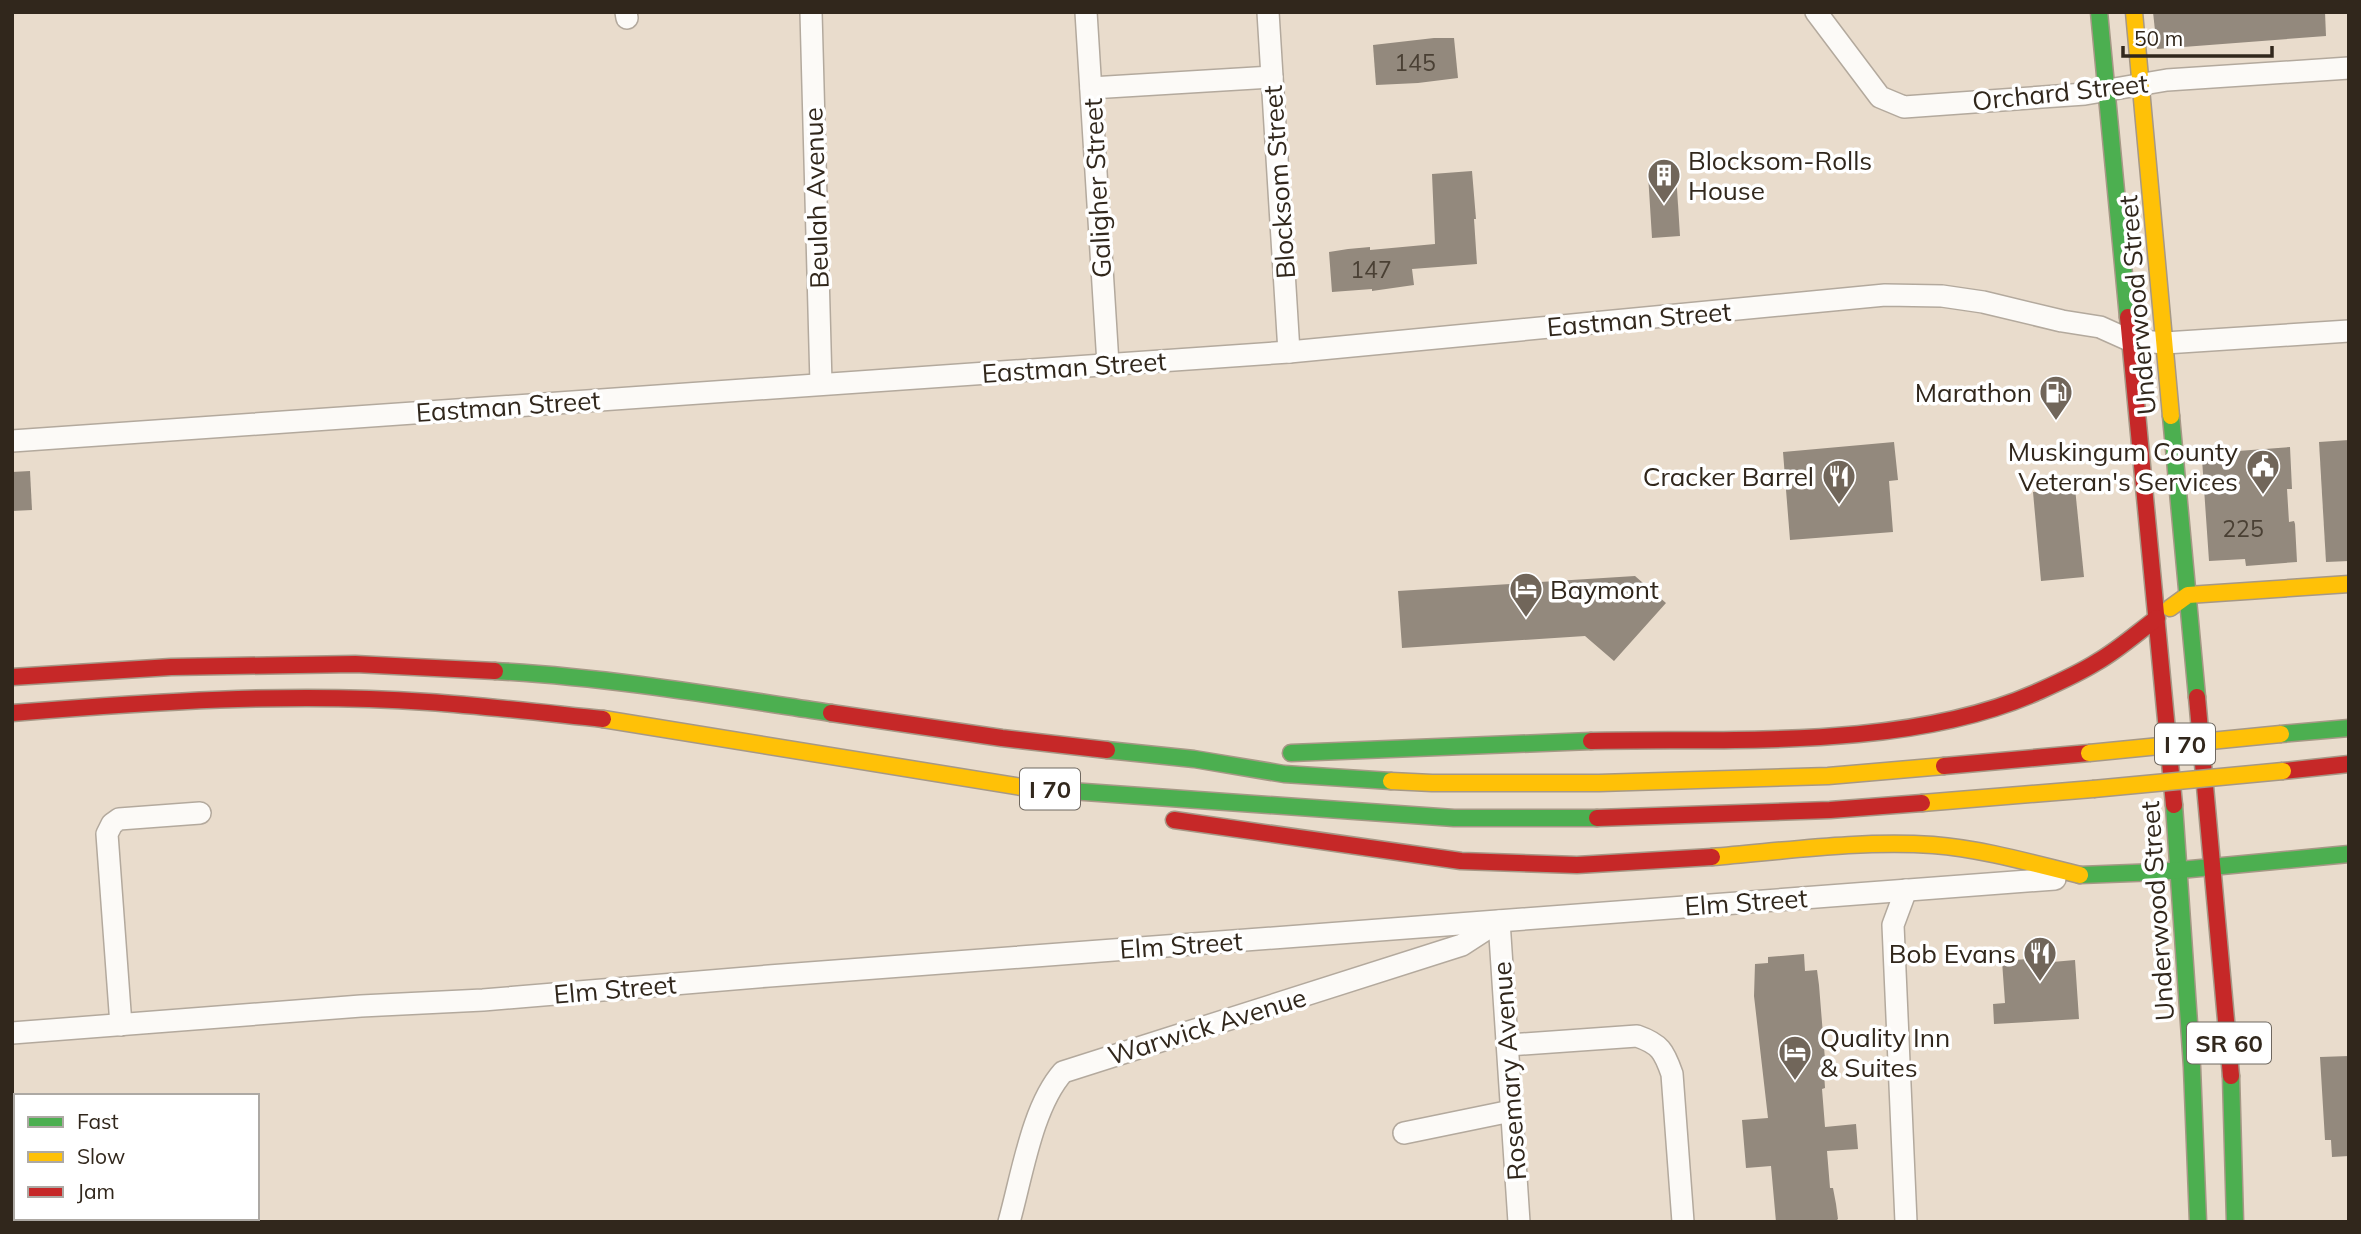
<svg xmlns="http://www.w3.org/2000/svg" width="2361" height="1234" viewBox="0 0 2361 1234" font-family="Mulish,sans-serif">
  <style>
    .building { fill: #93897d }
    .lines { fill: none; stroke-linecap: round; stroke-linejoin: round }
    .street-casing { stroke: #b3a99d; stroke-width: 24 }
    .fast-casing { stroke: #a69886; stroke-width: 19 }
    .slow-casing { stroke: #a69886; stroke-width: 19 }
    .jam-casing { stroke: #a69886; stroke-width: 19 }
    .street { stroke: #fcfaf7; stroke-width: 21 }
    .fast { stroke: #4caf50; stroke-width: 16 }
    .slow { stroke: #ffc107; stroke-width: 16 }
    .jam { stroke: #c62828; stroke-width: 16 }
    .slow-bridge-casing { stroke: #a69886; stroke-width: 19; stroke-linecap: butt }
    .slow-bridge { stroke: #ffc107; stroke-width: 16 }
    .labels { text-anchor: middle; dominant-baseline: central; stroke-width: 7; stroke-linejoin: round; paint-order: stroke }
    .number-label { font-size: 23px; fill: #4a4034 }
    .shield { fill: #fff; stroke: #6f6860; stroke-width: 2 }
    .shield-label { font-size: 24px; font-weight: bold; fill: #31271c }
    .street-label { font-size: 26px; fill: #31271c; stroke: #fff }
    .poi-label { font-size: 26px; fill: #31271c; stroke: #fff; text-anchor: end }
  </style>
  <rect width="100%" height="100%" fill="#e9dccc"/>
  <g class="building">
    <polygon points="2153,12 2325,12 2326,36 2157,49"/>
    <polygon points="1434,38 1454,38 1458,78 1418,83 1376,85 1373,45"/>
    <polygon points="1472,171 1476,219 1474,219 1477,264 1412,269 1414,285 1372,291 1372,289 1332,292 1329,252 1348,249 1370,247 1370,250 1435,244 1432,174"/>
    <polygon points="1676,173 1680,236 1652,238 1648,174"/>
    <polygon points="2349,440 2349,561 2326,562 2319,442"/>
    <polygon points="1894,442 1898,480 1889,481 1893,532 1790,540 1783,452"/>
    <polygon points="2290,447 2292,489 2287,489 2289,522 2294,521 2295,524 2297,562 2246,566 2245,559 2209,561 2202,459 2238,456 2238,451"/>
    <polygon points="30,471 32,510 12,511 12,472"/>
    <polygon points="2075,488 2084,577 2041,581 2033,492"/>
    <polygon points="1635,576 1666,603 1614,661 1585,636 1402,648 1398,591"/>
    <polygon points="1804,954 1805,971 1817,970 1819,985 1826,1072 1824,1072 1825,1088 1822,1089 1825,1127 1856,1124 1858,1149 1827,1151 1830,1188 1833,1188 1836,1204 1838,1219 1835,1222 1776,1222 1771,1166 1746,1168 1742,1120 1768,1118 1754,996 1755,964 1768,963 1768,957"/>
    <polygon points="2041,958 2041,963 2075,960 2079,1019 1994,1024 1993,1004 2005,1003 2002,961"/>
    <polygon points="2349,1056 2349,1156 2332,1157 2331,1140 2325,1140 2320,1057"/>
  </g>
  <g class="lines">
    <defs>
      <g id="street">
        <polyline points="626,12 627,18"/>
        <polyline points="811,12 821,384"/>
        <polyline points="1086,12 1108,364"/>
        <polyline points="1268,12 1289,352"/>
        <polyline points="1816,12 1880,97 1904,107 2085,94 2167,80 2349,68"/>
        <polyline points="1091,88 1272,77"/>
        <polyline points="12,441 1289,352 1885,295 1942,296 1983,302 2062,321 2100,327 2129,340 2165,343 2349,331"/>
        <polyline points="121,1025 107,834 112,824 119,819 200,813"/>
        <polyline points="12,1033 361,1006 483,1000 769,976 2055,879"/>
        <path d="M1509 1045 1637 1036C1660 1044 1664 1051 1672 1074L1683 1222"/>
        <polyline points="1404,1133 1511,1111"/>
        <path d="M1009 1222C1022 1176 1032 1107 1063 1072L1462 945 1499 921 1519 1222"/>
        <polyline points="1906,1222 1893,925 1906,890"/>
      </g>
      <g id="fast">
        <polyline points="2099,12 2128,317"/>
        <polyline points="2171,416 2197,697"/>
        <path d="M495 671C607 677 719 696 831 713"/>
        <polyline points="2281,734 2349,728"/>
        <polyline points="1107,750 1194,759 1284,774 1391,781"/>
        <polyline points="1291,753 1591,741"/>
        <polyline points="1028,788 1454,818 1597,818"/>
        <polyline points="2174,805 2192,1067 2198,1222"/>
        <polyline points="2080,875 2159,872 2349,854"/>
        <polyline points="2231,1076 2235,1222"/>
      </g>
      <g id="slow">
        <polyline points="2134,12 2171,416"/>
        <polyline points="2170,608 2188,595 2349,584"/>
        <polyline points="603,719 1028,788"/>
        <polyline points="1391,781 1432,783 1599,783 1828,776 1944,766"/>
        <polyline points="1922,803 2093,789"/>
        <path d="M1712 857C1785 851 1860 840 1933 845 1983 849 2031 863 2080 875"/>
      </g>
      <g id="jam">
        <polyline points="2128,317 2174,805"/>
        <polyline points="12,677 171,667 355,664 495,671"/>
        <polyline points="2197,697 2231,1076"/>
        <path d="M12 713C150 702 289 692 428 702 486 706 545 713 603 719"/>
        <polyline points="831,713 1002,738 1107,750"/>
        <path d="M1591 741C1731 738 1905 750 2035 693 2055 684 2078 674 2097 662 2118 650 2137 633 2157 618"/>
        <polyline points="1944,766 2089,753"/>
        <polyline points="2283,771 2349,764"/>
        <polyline points="1597,818 1830,810 1922,803"/>
        <polyline points="1174,820 1461,861 1577,865 1712,857"/>
      </g>
    </defs>
    <use href="#street" class="street-casing"/>
    <use href="#fast" class="fast-casing"/>
    <use href="#slow" class="slow-casing"/>
    <use href="#jam" class="jam-casing"/>
    <use href="#street" class="street"/>
    <use href="#fast" class="fast"/>
    <use href="#slow" class="slow"/>
    <use href="#jam" class="jam"/>
    <defs>
      <g id="slow-bridge">
        <polyline points="2089,753 2281,734"/>
        <polyline points="2093,789 2283,771"/>
      </g>
    </defs>
    <use href="#slow-bridge" class="slow-bridge-casing"/>
    <use href="#slow-bridge" class="slow-bridge"/>
  </g>
  <defs>
    <symbol id="building-pin" viewBox="-11 -11 22 30"><path d="M0 17L-7.5 6A9.5 9.5 0 1 1 7.5 6Z" fill="#71665a" stroke="#fff"/><path d="M-4-6H4V6H1V3H-1V6H-4ZM-2.5-4.3h1.7v1.8h-1.7ZM.8-4.3h1.7v1.8H.8ZM-2.5-1h1.7V.8h-1.7ZM.8-1h1.7V.8H.8Z" fill="#fff"/></symbol>
    <symbol id="fuel-pin" viewBox="-11 -11 22 30"><path d="M0 17L-7.5 6A9.5 9.5 0 1 1 7.5 6Z" fill="#71665a" stroke="#fff"/><path d="M-5.5-6h7V0h2V4h1.3V-2.5L3-4.5l.8-.8L6-3V5H2.5V1h-1V6h-7ZM-4.2-4.7v3.2H.2V-4.7Z" fill="#fff"/></symbol>
    <symbol id="civic-pin" viewBox="-11 -11 22 30"><path d="M0 17L-7.5 6A9.5 9.5 0 1 1 7.5 6Z" fill="#71665a" stroke="#fff"/><path d="M-.6-6.5H3V-4.5H.6V-3L4-1V1h2V6H-6V1h2V-1L-.6-3ZM-1.2 2.5V6h2.4V2.5Z" fill="#fff"/></symbol>
    <symbol id="restaurant-pin" viewBox="-11 -11 22 30"><path d="M0 17L-7.5 6A9.5 9.5 0 1 1 7.5 6Z" fill="#71665a" stroke="#fff"/><path d="M-5-6h1v4h1v-4h1v4h1v-4h1v5L-1.5 .5V6h-2V.5L-5-1ZM5-6V6H3V1.5H1.5Q1.5-4 5-6Z" fill="#fff"/></symbol>
    <symbol id="hotel-pin" viewBox="-11 -11 22 30"><path d="M0 17L-7.5 6A9.5 9.5 0 1 1 7.5 6Z" fill="#71665a" stroke="#fff"/><path d="M-6-4.5h1.5V1H6V5H4.5V3h-9V5H-6ZM-4 0a1.8 1.8 0 1 1 3.6 0ZM.5 0V-2.5h3Q6-2.5 6 0Z" fill="#fff"/></symbol>
  </defs>
  <g fill-rule="evenodd">
    <use href="#building-pin" x="1645" y="156" width="38" height="52"/>
    <use href="#fuel-pin" x="2037" y="373" width="38" height="52"/>
    <use href="#civic-pin" x="2244" y="447" width="38" height="52"/>
    <use href="#restaurant-pin" x="1820" y="457" width="38" height="52"/>
    <use href="#hotel-pin" x="1507" y="570" width="38" height="52"/>
    <use href="#restaurant-pin" x="2021" y="934" width="38" height="52"/>
    <use href="#hotel-pin" x="1776" y="1033" width="38" height="52"/>
  </g>
  <g class="labels">
    <g class="number-label">
      <text x="1415" y="62">145</text>
      <text x="1371" y="269">147</text>
      <text x="2243" y="528">225</text>
    </g>
    <g class="shield">
      <rect x="2155" y="723.5" width="60" height="41" rx="5"/>
      <rect x="1020" y="768.5" width="60" height="41" rx="5"/>
      <rect x="2187" y="1022.5" width="84" height="41" rx="5"/>
    </g>
    <g class="shield-label">
      <text x="2185" y="744">I 70</text>
      <text x="1050" y="789">I 70</text>
      <text x="2229" y="1043">SR 60</text>
    </g>
    <g class="street-label">
      <text transform="translate(2060 92) rotate(-6)">Orchard Street</text>
      <text transform="translate(1279 182) rotate(-94)">Blocksom Street</text>
      <text transform="translate(1097 188) rotate(-93)">Galigher Street</text>
      <text transform="translate(816 198) rotate(-92)">Beulah Avenue</text>
      <text transform="translate(2137 305) rotate(-95)">Underwood Street</text>
      <text transform="translate(1639 319) rotate(-5)">Eastman Street</text>
      <text transform="translate(1074 367) rotate(-4)">Eastman Street</text>
      <text transform="translate(508 406) rotate(-4)">Eastman Street</text>
      <text transform="translate(1746 902) rotate(-4)">Elm Street</text>
      <text transform="translate(2157 911) rotate(-94)">Underwood Street</text>
      <text transform="translate(1181 945) rotate(-4)">Elm Street</text>
      <text transform="translate(615 989) rotate(-5)">Elm Street</text>
      <text transform="translate(1207 1026) rotate(-17)">Warwick Avenue</text>
      <text transform="translate(1509 1071) rotate(-94)">Rosemary Avenue</text>
    </g>
    <g class="poi-label">
      <text x="1688" y="160" text-anchor="start">Blocksom-Rolls<tspan x="1688" dy="30">House</tspan></text>
      <text x="2032" y="392">Marathon</text>
      <text x="2238" y="451">Muskingum County<tspan x="2238" dy="30">Veteran's Services</tspan></text>
      <text x="1814" y="476">Cracker Barrel</text>
      <text x="1550" y="589" text-anchor="start">Baymont</text>
      <text x="2016" y="953">Bob Evans</text>
      <text x="1820" y="1037" text-anchor="start">Quality Inn<tspan x="1820" dy="30">&amp; Suites</tspan></text>
    </g>
  </g>
  <rect width="2361" height="1234" fill="none" stroke="#31271c" stroke-width="28"/>
  <rect x="14" y="1094" width="245" height="126" fill="#ffffff" stroke="#ada9a4" stroke-width="2"/>
  <rect x="28" y="1117" width="35" height="10" fill="#4caf50" stroke="#ada9a4" stroke-width="2"/>
  <text x="77" y="1129" font-size="21" fill="#31271c">Fast</text>
  <rect x="28" y="1152" width="35" height="10" fill="#ffc107" stroke="#ada9a4" stroke-width="2"/>
  <text x="77" y="1164" font-size="21" fill="#31271c">Slow</text>
  <rect x="28" y="1187" width="35" height="10" fill="#c62828" stroke="#ada9a4" stroke-width="2"/>
  <text x="77" y="1199" font-size="21" fill="#31271c">Jam</text>
  <path d="M2123 46v10h149v-10" fill="none" stroke="#31271c" stroke-width="3.5"/>
  <text x="2134" y="46" font-size="21" fill="#31271c" stroke="#ffffff" stroke-width="5" paint-order="stroke">50 m</text>
</svg>
